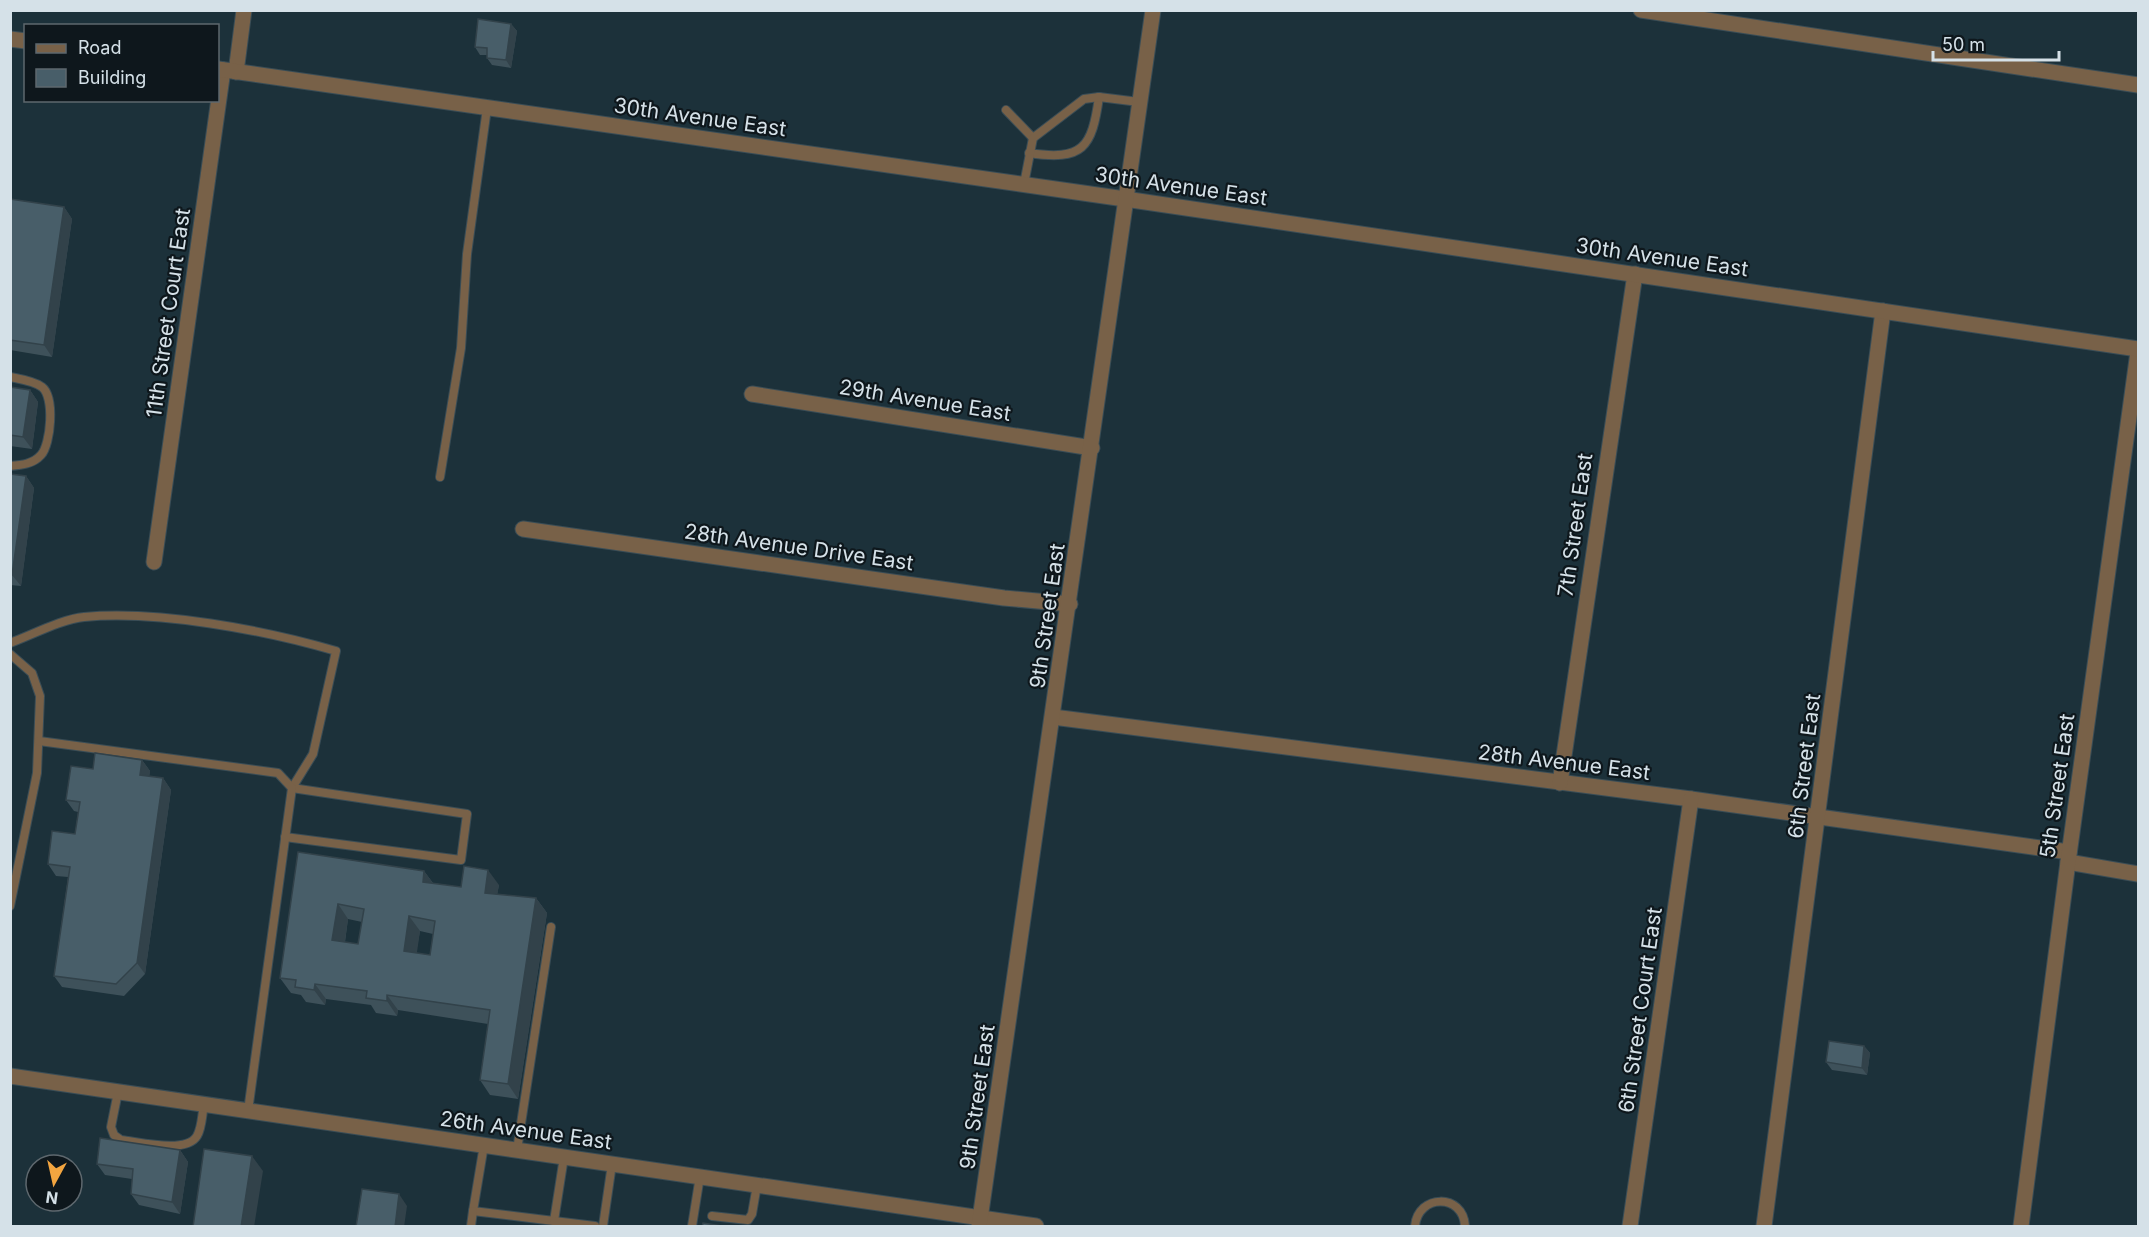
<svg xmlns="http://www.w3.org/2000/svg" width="2149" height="1237" viewBox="0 0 2149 1237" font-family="Inter,sans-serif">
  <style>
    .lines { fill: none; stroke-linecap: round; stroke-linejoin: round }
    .service-casing { stroke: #3a4d56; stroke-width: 10 }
    .minor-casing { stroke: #3a4d56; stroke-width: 17 }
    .tertiary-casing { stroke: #3a4d56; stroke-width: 17 }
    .service { stroke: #786148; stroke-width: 8 }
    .minor { stroke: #786148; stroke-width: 15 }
    .tertiary { stroke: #786148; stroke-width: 15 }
    .wall { fill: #3e515a; fill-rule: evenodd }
    .shaded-wall { fill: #32424a }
    .building { fill: #485e69; stroke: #32424a; stroke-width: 1.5; fill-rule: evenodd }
    .labels { text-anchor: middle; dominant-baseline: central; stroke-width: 4.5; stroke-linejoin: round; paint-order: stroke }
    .street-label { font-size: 21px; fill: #d5e1e8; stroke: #0e171c }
  </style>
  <rect width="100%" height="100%" fill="#1c313a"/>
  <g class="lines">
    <defs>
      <g id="service">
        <polyline points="1006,110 1033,138"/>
        <path d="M1029 153C1083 161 1092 148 1099 97"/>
        <polyline points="1024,184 1033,138 1084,99 1099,97 1139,102"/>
        <path d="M10 377C20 379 34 381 42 387 55 397 51 444 41 455 33 464 22 465 10 466"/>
        <polyline points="440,477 461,348 467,254 487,108"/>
        <path d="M10 643C32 635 62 619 84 617 158 610 264 630 336 651L313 754 292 788 467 814 461 860 285 837"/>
        <polyline points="10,654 32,673 40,696 37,773 10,906"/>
        <polyline points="39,741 278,773 292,788 248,1111"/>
        <path d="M118 1092 111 1127 114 1135 121 1140C140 1142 186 1154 197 1136 202 1128 202 1114 204 1105"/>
        <polyline points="484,1145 473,1211 554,1221 564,1157"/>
        <polyline points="517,1150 551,927"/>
        <polyline points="712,1216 748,1220 752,1214 757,1185"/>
        <polyline points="554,1221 595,1226"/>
        <polyline points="471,1226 473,1211"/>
        <polyline points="603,1226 612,1164"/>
        <polyline points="692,1226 700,1176"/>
        <path d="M1415 1226C1418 1194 1463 1193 1465 1226"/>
      </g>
      <g id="minor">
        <polyline points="1641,10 2138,85"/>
        <polyline points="236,72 244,10"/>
        <polyline points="752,394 1092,448"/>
        <polyline points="523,529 1004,598 1070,604"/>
        <polyline points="154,562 223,70"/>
        <polyline points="1053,717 1691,799 2069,852"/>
        <polyline points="1560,783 1635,274"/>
        <polyline points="2068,862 2138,874"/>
        <polyline points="1630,1226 1691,799"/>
        <polyline points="1764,1226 1883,311"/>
        <polyline points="2021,1226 2068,862 2138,352"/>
      </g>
      <g id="tertiary">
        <polyline points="10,39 26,41"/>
        <polyline points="218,69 1125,199 2138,349"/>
        <polyline points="10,1076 1036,1226"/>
        <polyline points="979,1226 1153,10"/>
      </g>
    </defs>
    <use href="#service" class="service-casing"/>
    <use href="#minor" class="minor-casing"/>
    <use href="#tertiary" class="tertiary-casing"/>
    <use href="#service" class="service"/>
    <use href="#minor" class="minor"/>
    <use href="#tertiary" class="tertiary"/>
  </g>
  <g class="wall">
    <polygon points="511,24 517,31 511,68 492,65 487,58 487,55 480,55 475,47"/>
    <polygon points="10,199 64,207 72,219 52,357 10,350"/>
    <polygon points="10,387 30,390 38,402 32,449 10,446"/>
    <polygon points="10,474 26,476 34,488 21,586 10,585"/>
    <polygon points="142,760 150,771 149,776 163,778 171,790 145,974 124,996 62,987 54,976 68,877 56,876 48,864 75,834 78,812 74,811 66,800"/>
    <path d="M298 852 424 871 433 883 461 887 499 885 497 894 536 898 547 913 518 1099 490 1095 480 1080 488 1024 398 1010 397 1016 376 1013 371 1005 326 999 325 1005 306 1002 301 995 291 993 280 978ZM348 919 362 922 358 944 345 942ZM420 931 433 934 430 955 416 953Z"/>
    <polygon points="1864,1046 1870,1053 1867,1075 1832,1070 1826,1062"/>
    <polygon points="180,1150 188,1162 180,1214 139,1205 131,1194 132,1179 105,1175 97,1164"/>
  </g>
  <g class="shaded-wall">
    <polygon points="511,24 517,31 511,68 506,60"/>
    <polygon points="64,207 72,219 52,357 44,345"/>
    <polygon points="30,390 38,402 32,449 23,437"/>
    <polygon points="26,476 34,488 21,586 12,575"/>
    <polygon points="142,760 150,771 148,787 140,775"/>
    <polygon points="163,778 171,790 145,974 137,963"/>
    <polygon points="488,870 499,885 495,908 485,893"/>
    <polygon points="424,871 435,886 423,882"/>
    <polygon points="536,898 547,913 518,1099 508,1084"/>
    <polygon points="338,904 348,919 343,955 332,940"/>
    <polygon points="409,916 420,931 415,966 404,951"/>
    <polygon points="315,984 326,999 325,1005 314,990"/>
    <polygon points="387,995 398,1010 397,1016 387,1001"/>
    <polygon points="1864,1046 1870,1053 1867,1075 1862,1068"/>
    <polygon points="180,1150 188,1162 180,1214 172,1202"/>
    <polygon points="252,1156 263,1171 254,1227 241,1227"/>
    <polygon points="399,1194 407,1206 404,1227 395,1227"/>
  </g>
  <g class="building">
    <polygon points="478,19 511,24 506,60 487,58 487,48 475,47"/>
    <polygon points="10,199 64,207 44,345 10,340"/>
    <polygon points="10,387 30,390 23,437 10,435"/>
    <polygon points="10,474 26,476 12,575 10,574"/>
    <polygon points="95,753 142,760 140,775 163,778 137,963 116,984 54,976 70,867 48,864 52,831 75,834 80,802 66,800 71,766 93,769"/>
    <path d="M298 852 424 871 423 882 461 887 464 866 488 870 485 893 536 898 508 1084 480 1080 490 1010 387 995V1001L366 998 367 991 315 984 314 990 295 987 296 980 280 978ZM338 904 364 909 358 944 332 940ZM409 916 435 921 430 955 404 951Z"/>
    <polygon points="1829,1041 1864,1046 1862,1068 1826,1062"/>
    <polygon points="100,1138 180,1150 172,1202 131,1194 133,1169 97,1164"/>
    <polygon points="204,1149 252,1156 241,1227 193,1227"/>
    <polygon points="362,1189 399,1194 395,1227 356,1227"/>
    <polygon points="703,1223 728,1227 702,1227"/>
  </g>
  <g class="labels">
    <g class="street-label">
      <text transform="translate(700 117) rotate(8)">30th Avenue East</text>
      <text transform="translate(1181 186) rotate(8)">30th Avenue East</text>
      <text transform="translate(1662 257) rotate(8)">30th Avenue East</text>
      <text transform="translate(168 313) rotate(-82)">11th Street Court East</text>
      <text transform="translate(925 400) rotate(9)">29th Avenue East</text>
      <text transform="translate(1575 525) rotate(-82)">7th Street East</text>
      <text transform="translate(799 547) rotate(8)">28th Avenue Drive East</text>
      <text transform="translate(1047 616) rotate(-82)">9th Street East</text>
      <text transform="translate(1564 762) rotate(7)">28th Avenue East</text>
      <text transform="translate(1804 766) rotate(-83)">6th Street East</text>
      <text transform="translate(2057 786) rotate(-82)">5th Street East</text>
      <text transform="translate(1640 1010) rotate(-82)">6th Street Court East</text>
      <text transform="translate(977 1097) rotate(-82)">9th Street East</text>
      <text transform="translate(526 1130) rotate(8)">26th Avenue East</text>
    </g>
  </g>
  <rect width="2149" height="1237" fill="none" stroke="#d5e1e8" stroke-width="24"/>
  <rect x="24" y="24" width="195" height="78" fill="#0e171c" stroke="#5e686e" stroke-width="1.5"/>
  <rect x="36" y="44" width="30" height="9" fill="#786148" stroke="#5e686e" stroke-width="1.5"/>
  <text x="78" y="54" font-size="18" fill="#d5e1e8">Road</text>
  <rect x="36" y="69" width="30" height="18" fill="#485e69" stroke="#5e686e" stroke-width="1.5"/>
  <text x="78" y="84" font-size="18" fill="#d5e1e8">Building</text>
  <g transform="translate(54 1183) rotate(188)"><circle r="28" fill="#0e171c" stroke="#5e686e" stroke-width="1.5"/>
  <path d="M0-4.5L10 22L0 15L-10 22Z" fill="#f2a540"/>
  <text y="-9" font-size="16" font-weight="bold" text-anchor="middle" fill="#d5e1e8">N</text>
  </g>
  <path d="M1933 51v9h126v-9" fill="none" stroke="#d5e1e8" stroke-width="3"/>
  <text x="1942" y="51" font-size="18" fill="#d5e1e8" stroke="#0e171c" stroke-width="4.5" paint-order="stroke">50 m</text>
</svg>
